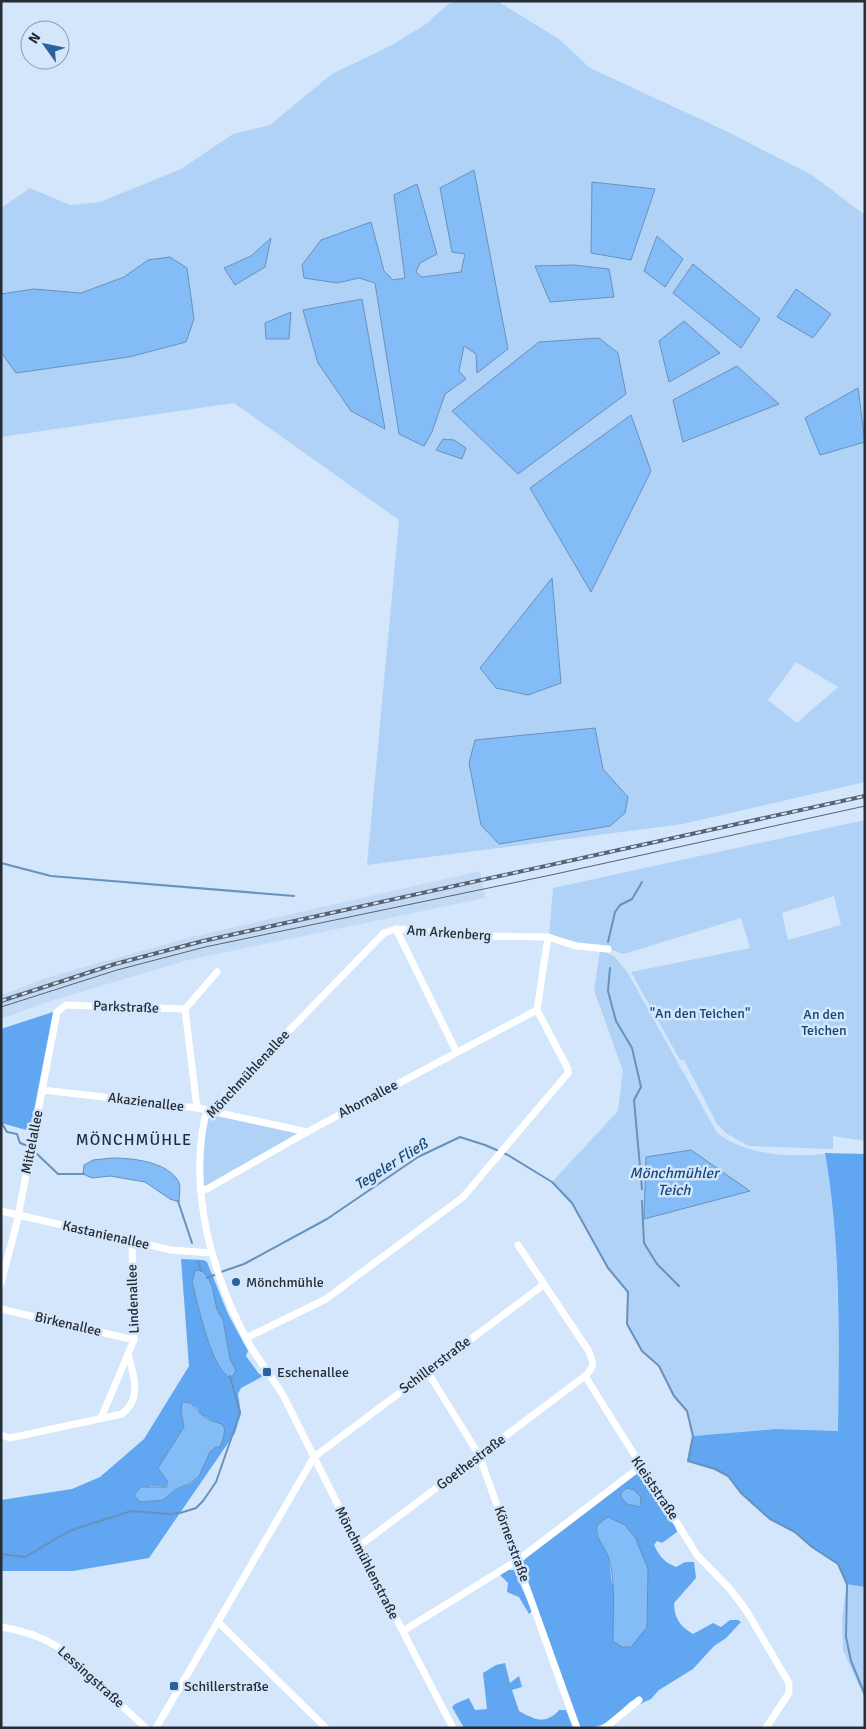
<svg xmlns="http://www.w3.org/2000/svg" width="866" height="1729" viewBox="0 0 866 1729" font-family="Signika,sans-serif">
  <style>
    .built { fill: #c3daf5 }
    .green { fill: #b1d2f7; fill-rule: evenodd }
    .forest { fill: #60a6f0; fill-rule: evenodd }
    .water { fill: #84bcf7; stroke: #6891bc }
    .lines { fill: none; stroke-linecap: round; stroke-linejoin: round }
    .stream { stroke: #6891bc; stroke-width: 2 }
    .minor { stroke: #fff; stroke-width: 7 }
    .tram { stroke: #58636f; stroke-width: 1 }
    .rail-casing { stroke: #58636f; stroke-width: 4 }
    .rail { stroke: #d3e6fb; stroke-width: 2; stroke-dasharray: 5.5; stroke-linecap: butt }
    .poi-dot { fill: #2a639b; stroke: #d3e6fb; stroke-width: 2 }
    .labels { text-anchor: middle; dominant-baseline: central; stroke-width: 5; stroke-linejoin: round; paint-order: stroke }
    .street-label { font-size: 14px; fill: #252c34; stroke: #d3e6fb }
    .park-label { font-size: 14px; fill: #134574; stroke: #d3e6fb }
    .poi-label { font-size: 14px; fill: #252c34; stroke: #d3e6fb; text-anchor: start }
    .water-label { font-size: 15px; font-style: italic; fill: #1a4b7b; stroke: #d3e6fb }
    .quarter-label { font-size: 16px; letter-spacing: 1px; fill: #1e2d3d; stroke: #d3e6fb }
  </style>
  <rect width="100%" height="100%" fill="#d3e6fb"/>
  <polygon class="built" points="480,871 485,898 188,960 50,1001 1,1019 1,995 49,977 191,937"/>
  <g class="green">
    <path d="M455 1H497L559 39 590 68 726 131 812 175 865 215V438L857 388 820 455 865 442V782L683 824 367 865 399 520 234 403 1 437V352L16 373 129 357 186 342 148 260 124 277 81 293 34 289 1 294V208L30 188 70 205 100 202 181 169 233 134 270 125 332 74 392 45 426 24 448 4ZM394 195 420 263 416 271 422 277 461 272 465 253 508 349 477 372 476 354 464 345 459 372 466 379 445 394 432 432 399 434 375 283 359 278 371 223 384 271 393 280 405 278ZM271 239 235 285 224 268 251 256ZM574 265 609 269 613 297 536 266ZM796 662 838 687 797 723 768 700ZM594 728 603 769 475 740Z"/>
    <path d="M865 820V1141L833 1136V1149L749 1146 727 1134 717 1124 684 1060H680L631 972 750 948 741 918 624 954 602 947 549 936 553 888ZM834 896 841 925 788 940 782 913Z"/>
    <path d="M600 950 614 956 628 973 717 1133C748 1156 788 1157 825 1154 841 1246 838 1338 838 1431L776 1429 693 1436 687 1411 674 1396 659 1366 642 1351 627 1324 628 1292 608 1268 572 1203 552 1182 618 1111 623 1071 594 990ZM647 1157 750 1190 644 1219Z"/>
    <polygon points="213,1112 306,1132 200,1189 206,1118"/>
    <polygon points="847,1584 865,1587 865,1699 843,1650 842,1618"/>
  </g>
  <g class="forest">
    <polygon points="53,1012 30,1131 1,1123 1,1029"/>
    <path d="M825 1153 865 1154V1587L846 1584 838 1564 812 1547 795 1532 770 1519 741 1493 728 1476 715 1469 688 1461 693 1436 776 1429 838 1431C839 1338 841 1245 825 1153Z"/>
    <path d="M181 1259 203 1260 207 1262 228 1314 248 1351 246 1356 259 1374 265 1375 241 1388 238 1394 241 1413 235 1433 149 1558 73 1571H1V1500L72 1489 100 1477 144 1439 189 1366ZM208 1277 217 1310 223 1320 230 1359 236 1371 192 1282ZM196 1407 201 1415 211 1420 216 1447 210 1451 199 1476 190 1484 176 1489 163 1500 140 1502 134 1494 151 1486 166 1487 184 1427 181 1411Z"/>
    <path d="M643 1471 673 1520 677 1532 662 1543 657 1541 654 1545C660 1557 664 1562 676 1567L685 1562H694L696 1578 674 1603C674 1618 680 1626 693 1634L713 1623 721 1627 730 1620H738L741 1622 726 1638 714 1646 693 1669 659 1690 651 1699 640 1704 631 1701C613 1718 607 1728 580 1728L520 1561 638 1472ZM596 1533 648 1569 646 1580 612 1584 609 1557Z"/>
    <polygon points="508,1570 514,1570 532,1611 529,1614 519,1597 507,1592 508,1583 500,1575"/>
    <path d="M505 1663 510 1683 519 1676 522 1687 512 1690 519 1711C535 1720 546 1725 559 1710H566L573 1728H464L452 1707 455 1704 469 1698 475 1710 487 1709 483 1673 496 1665Z"/>
  </g>
  <g class="water">
    <polygon points="474,170 508,349 477,373 476,354 464,346 459,371 466,379 445,394 432,432 424,446 399,434 375,283 359,278 337,283 304,278 302,265 321,240 371,222 384,271 393,280 405,278 394,195 417,184 437,254 420,263 416,272 422,277 461,272 465,254 452,252 440,188"/>
    <polygon points="592,182 655,189 631,260 591,253"/>
    <polygon points="657,236 683,259 665,287 644,271"/>
    <polygon points="271,238 265,267 235,285 224,268 251,256"/>
    <polygon points="170,257 187,268 194,319 186,342 129,357 16,373 1,352 1,294 34,289 81,293 124,277 148,260"/>
    <polygon points="693,264 760,319 741,348 673,293"/>
    <polygon points="574,265 609,269 614,297 550,302 535,266"/>
    <polygon points="796,289 831,314 813,338 777,317"/>
    <polygon points="362,299 385,429 351,411 318,363 303,310"/>
    <polygon points="291,312 289,339 266,339 265,323"/>
    <polygon points="684,321 720,353 669,382 659,341"/>
    <polygon points="599,338 618,353 626,394 518,474 452,411 539,342"/>
    <polygon points="737,366 779,404 683,442 673,400"/>
    <polygon points="858,388 865,442 820,455 805,418"/>
    <polygon points="631,415 651,471 591,592 530,488"/>
    <polygon points="443,439 454,440 466,448 462,459 436,450"/>
    <polygon points="552,578 561,683 528,695 496,688 480,668"/>
    <polygon points="595,728 603,769 628,797 625,813 610,826 499,844 481,825 469,763 475,740"/>
    <polygon points="691,1150 750,1191 644,1219 646,1157"/>
    <path d="M112 1158C131 1158 164 1161 177 1179 182 1185 179 1195 179 1202L170 1199 145 1182 110 1176 92 1178 83 1174 84 1165 93 1160Z"/>
    <path d="M201 1270 208 1277 212 1286 217 1310 223 1320 230 1359 236 1371 231 1378C211 1371 198 1303 192 1282L195 1271Z"/>
    <path d="M182 1402 191 1403C195 1407 198 1412 202 1415 215 1428 233 1415 220 1447H216L210 1452 199 1476 189 1484 176 1489 163 1500 140 1502 134 1495 141 1487H167L168 1482 158 1468 184 1427 181 1411Z"/>
    <polygon points="627,1488 634,1490 641,1497 640,1507 627,1504 621,1497 621,1493"/>
    <path d="M608 1517 625 1525 636 1539 648 1569 647 1627 631 1647H622L613 1641C613 1619 616 1576 608 1556 603 1544 595 1538 597 1525Z"/>
  </g>
  <g class="lines">
    <g class="stream">
      <polyline points="1,863 51,876 294,896"/>
      <polyline points="608,942 615,912 620,905 632,899 642,882"/>
      <polyline points="610,968 608,991 616,1021 632,1048 641,1087 634,1100 642,1189"/>
      <polyline points="1,1122 7,1132 17,1134 20,1143 28,1146"/>
      <polyline points="35,1152 58,1174 84,1174"/>
      <polyline points="178,1201 192,1243"/>
      <polyline points="642,1201 644,1243 657,1264 679,1286"/>
      <polyline points="198,1261 201,1271"/>
      <polyline points="221,1272 244,1264 327,1219 418,1157 460,1137 485,1145 508,1155 552,1182 572,1203 608,1268 628,1292 627,1324 642,1351 659,1366 674,1396 687,1411 693,1436 688,1461 715,1469 728,1476 741,1493 770,1519 795,1532 812,1547 838,1564 847,1584 846,1637 851,1661 865,1695"/>
      <polyline points="207,1278 217,1274"/>
      <polyline points="1,1554 25,1557 69,1531 131,1511 168,1514 180,1513 196,1508 203,1501 216,1482 240,1413 230,1376"/>
    </g>
    <g class="minor">
      <polyline points="396,929 456,1051"/>
      <polyline points="43,1090 197,1108 307,1132"/>
      <polyline points="197,1108 185,1009 217,972"/>
      <polyline points="200,1190 207,1189 307,1132 537,1010"/>
      <polyline points="1,1211 171,1250 212,1253"/>
      <path d="M518 1245 588 1350C594 1362 595 1367 585 1376L697 1555 729 1588 746 1610 789 1683V1693L766 1728"/>
      <polyline points="1,1283 17,1222 57,1012 66,1005 185,1009"/>
      <polyline points="1,1309 134,1340"/>
      <polyline points="246,1338 326,1299 463,1197 568,1073 568,1069 537,1010 548,937"/>
      <polyline points="427,1371 479,1455 577,1728"/>
      <polyline points="101,1418 134,1340 132,1242"/>
      <path d="M1 1435 10 1438 122 1414C142 1399 134 1375 128 1354"/>
      <polyline points="358,1547 585,1376"/>
      <polyline points="218,1622 326,1728"/>
      <path d="M1 1627C23 1630 40 1636 58 1647L146 1728"/>
      <polyline points="403,1631 518,1560 640,1467"/>
      <polyline points="156,1728 314,1457 543,1285"/>
      <path d="M453 1728C404 1634 355 1540 308 1445 300 1429 292 1413 284 1397 273 1378 258 1360 247 1340 212 1274 189 1192 205 1117L384 933 396 929 474 936 548 937 576 946 608 949"/>
      <polyline points="605,1728 639,1700"/>
    </g>
    <polyline class="tram" points="1,1007 117,970 205,947 551,875 865,806"/>
    <defs>
      <polyline id="rail" points="1,1001 115,964 203,941 865,796"/>
    </defs>
    <use href="#rail" class="rail-casing"/>
    <use href="#rail" class="rail"/>
  </g>
  <g class="poi-dot">
    <circle cx="236" cy="1282" r="5"/>
    <rect x="262" y="1367" width="10" height="10" rx="2.5"/>
    <rect x="169" y="1681" width="10" height="10" rx="2.5"/>
  </g>
  <g class="labels">
    <g class="street-label">
      <text transform="translate(449 933) rotate(4)">Am Arkenberg</text>
      <text transform="translate(126 1007) rotate(2)">Parkstraße</text>
      <text transform="translate(248 1074) rotate(-47)">Mönchmühlenallee</text>
      <text transform="translate(368 1099) rotate(-28)">Ahornallee</text>
      <text transform="translate(146 1102) rotate(7)">Akazienallee</text>
      <text transform="translate(32 1142) rotate(-79)">Mittelallee</text>
      <text transform="translate(106 1235) rotate(13)">Kastanienallee</text>
      <text transform="translate(133 1299) rotate(-92)">Lindenallee</text>
      <text transform="translate(68 1324) rotate(13)">Birkenallee</text>
      <text transform="translate(435 1365) rotate(-37)">Schillerstraße</text>
      <text transform="translate(471 1462) rotate(-37)">Goethestraße</text>
      <text transform="translate(655 1488) rotate(56)">Kleiststraße</text>
      <text transform="translate(512 1544) rotate(70)">Körnerstraße</text>
      <text transform="translate(367 1563) rotate(63)">Mönchmühlenstraße</text>
      <text transform="translate(91 1677) rotate(42)">Lessingstraße</text>
    </g>
    <g class="park-label">
      <text x="700" y="1013">"An den Teichen"</text>
      <text x="824" y="1014">An den<tspan x="824" dy="16">Teichen</tspan></text>
    </g>
    <g class="poi-label">
      <text x="246" y="1282">Mönchmühle</text>
      <text x="277" y="1372">Eschenallee</text>
      <text x="184" y="1686">Schillerstraße</text>
    </g>
    <g class="water-label">
      <text transform="translate(391 1164) rotate(-32)">Tegeler Fließ</text>
      <text x="674" y="1173">Mönchmühler<tspan x="674" dy="17">Teich</tspan></text>
    </g>
    <g class="quarter-label">
      <text x="134" y="1140">MÖNCHMÜHLE</text>
    </g>
  </g>
  <rect width="866" height="1729" fill="none" stroke="#252c34" stroke-width="5"/>
  <g transform="translate(45 45) rotate(303)"><circle r="24" fill="#d3e6fb" stroke="#8d9cab"/>
  <path d="M0-4L9 19L0 12L-9 19Z" fill="#2a639b"/>
  <text y="-8" font-size="14" font-weight="bold" text-anchor="middle" fill="#252c34">N</text>
  </g>
</svg>
